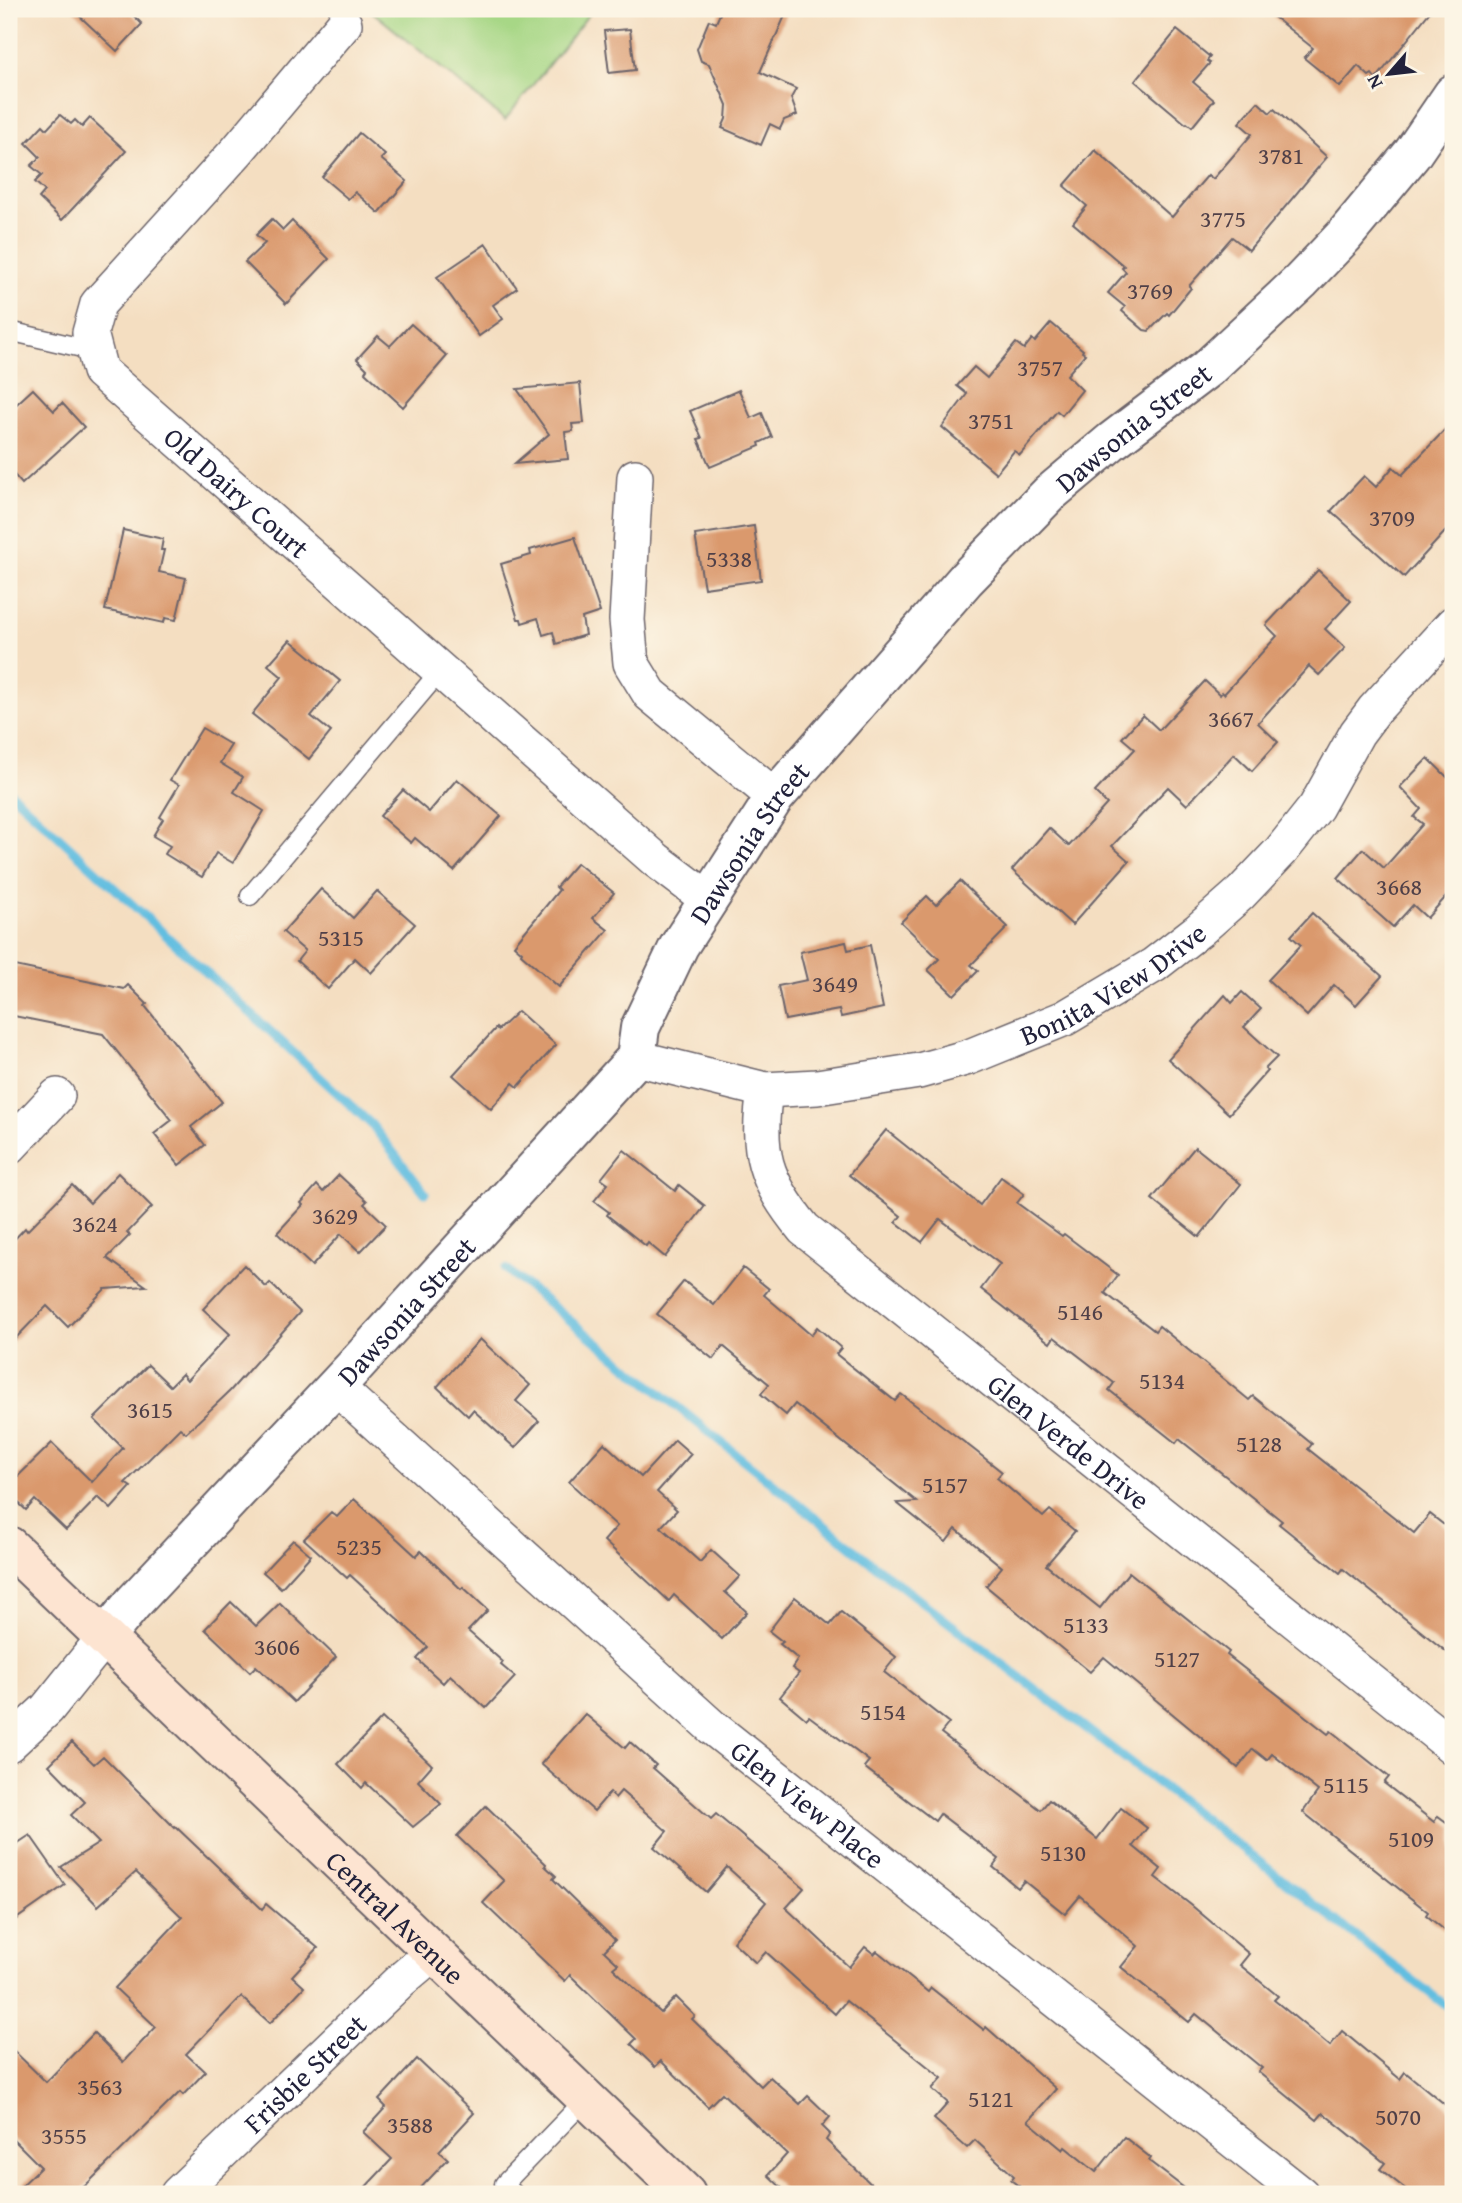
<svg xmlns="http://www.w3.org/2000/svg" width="1462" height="2203" viewBox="0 0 1462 2203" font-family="'Gentium Book Plus',serif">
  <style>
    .green { fill: #a7d786; stroke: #647c60; stroke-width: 2 }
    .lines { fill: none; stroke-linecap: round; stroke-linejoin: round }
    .stream { stroke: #62bee0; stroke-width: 9 }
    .building { fill: #da996d }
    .service-casing { stroke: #6c646a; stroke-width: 21 }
    .minor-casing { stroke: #6c646a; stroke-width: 38 }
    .tertiary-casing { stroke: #6c646a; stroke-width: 42 }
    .secondary-casing { stroke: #6c646a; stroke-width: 42 }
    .service { stroke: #fff; stroke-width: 18 }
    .minor { stroke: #fff; stroke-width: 35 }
    .tertiary { stroke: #fff; stroke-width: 38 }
    .secondary { stroke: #fde4d1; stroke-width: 38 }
    .labels { text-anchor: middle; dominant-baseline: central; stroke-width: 6; stroke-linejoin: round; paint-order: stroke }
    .number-label { font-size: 24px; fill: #504048 }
    .street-label { font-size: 28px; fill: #22223b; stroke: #fcf5e5 }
  </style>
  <rect width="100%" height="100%" fill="#fcf5e5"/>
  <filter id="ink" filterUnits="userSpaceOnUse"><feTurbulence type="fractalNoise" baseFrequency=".0143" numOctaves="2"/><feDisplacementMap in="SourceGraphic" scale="14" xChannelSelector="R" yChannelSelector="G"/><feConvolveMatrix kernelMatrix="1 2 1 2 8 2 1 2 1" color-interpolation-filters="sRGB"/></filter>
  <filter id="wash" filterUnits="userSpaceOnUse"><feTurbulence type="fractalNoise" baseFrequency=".00686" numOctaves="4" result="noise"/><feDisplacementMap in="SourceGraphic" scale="28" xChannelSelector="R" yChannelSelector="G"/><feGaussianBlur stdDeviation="1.57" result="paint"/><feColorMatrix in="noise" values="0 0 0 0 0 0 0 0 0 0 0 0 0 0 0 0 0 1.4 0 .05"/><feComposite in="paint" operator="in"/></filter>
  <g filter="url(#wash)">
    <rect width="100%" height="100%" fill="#f4dec1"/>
    <polygon class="green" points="369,9 593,9 505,120"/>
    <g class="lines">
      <g class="stream">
        <polyline points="9,791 371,1124 425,1193"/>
        <polyline points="506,1269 869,1561 1453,2011"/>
      </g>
    </g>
    <g id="blocks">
      <g class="building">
        <polygon points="72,9 127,9 142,24 117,51"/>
        <polygon points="722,9 788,9 760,72 796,89 791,98 797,115 784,120 780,129 770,124 761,145 722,128 726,119 727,105 709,64 701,61 697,49 709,20 716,23"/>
        <polygon points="1264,9 1432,9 1376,79 1372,74 1369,76 1358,66 1340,87 1304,58 1313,48"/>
        <polygon points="630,29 635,70 609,73 604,31"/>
        <polygon points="1177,30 1210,57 1207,61 1210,63 1193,82 1214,100 1192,127 1187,123 1186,124 1135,81"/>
        <polygon points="1258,102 1270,113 1274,109 1327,157 1249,250 1232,237 1189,286 1191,288 1169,315 1167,313 1149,331 1144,330 1122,311 1125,307 1108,293 1126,272 1122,268 1124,266 1073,223 1087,206 1064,186 1095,150 1172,217 1208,175 1213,179 1252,134 1239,123"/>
        <polygon points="60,115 71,124 75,120 82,127 90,118 126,151 62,220 39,198 45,191 35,182 42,175 31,166 40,157 26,143 43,125 47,129"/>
        <polygon points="359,133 385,155 381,159 407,181 379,213 355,192 348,199 322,177"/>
        <polygon points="272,219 283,230 292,221 329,259 286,304 245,262 265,243 256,235"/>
        <polygon points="486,244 517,288 493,305 503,319 479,336 437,277"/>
        <polygon points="1051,323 1083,350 1082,352 1085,354 1067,375 1082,390 1062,415 1057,411 1020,455 1014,451 996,473 942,427 967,394 957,386 974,367 987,378 1016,343 1024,349 1032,339 1035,342"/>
        <polygon points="411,324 447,356 403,407 365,372 367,369 357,359 378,336 390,346"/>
        <polygon points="580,383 584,423 572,424 573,431 565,432 568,459 514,464 549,434 517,389"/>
        <polygon points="33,389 54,411 62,403 84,427 22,484 9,469 9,411"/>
        <polygon points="739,390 751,418 762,413 772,437 759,443 760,446 710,467 698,439 702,438 690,411"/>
        <polygon points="1453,421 1453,523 1404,577 1331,511 1364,476 1376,487 1393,467 1402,475"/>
        <polygon points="754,526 761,580 704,588 695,535"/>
        <polygon points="123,530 163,539 161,550 164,550 159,572 186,578 176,620 165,618 164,623 105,610"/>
        <polygon points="575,537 600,612 582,618 585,635 556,644 553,632 543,635 538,618 522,623 521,619 518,619 501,564 531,555 530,550"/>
        <polygon points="1318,570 1351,601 1325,629 1345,648 1319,675 1309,666 1258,723 1278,742 1252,771 1234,754 1187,805 1168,787 1112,846 1129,861 1072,925 1012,870 1049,828 1069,846 1107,804 1095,792 1135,749 1122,738 1143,715 1159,730 1205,681 1220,695 1222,692 1224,694 1277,636 1266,625"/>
        <polygon points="290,640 340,681 311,716 331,732 309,759 252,714 282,677 268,665"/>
        <polygon points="202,728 231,745 220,763 243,777 234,792 264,811 233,863 216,853 202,877 165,854 170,846 153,836 163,819 160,817 179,785 170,780"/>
        <polygon points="1428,758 1453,783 1453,889 1427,918 1413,905 1393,927 1338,878 1363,849 1384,868 1423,824 1414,817 1421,809 1400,787"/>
        <polygon points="457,779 501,816 454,871 415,838 411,843 380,816 403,790 429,812"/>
        <polygon points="577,863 614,893 593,918 608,930 559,987 521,954 522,952 514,945 559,890 556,887"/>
        <polygon points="960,881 1008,927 971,965 978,971 954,995 928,970 939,959 901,922 927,896 936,905"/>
        <polygon points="321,889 353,918 377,891 415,924 371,973 355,958 328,989 297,961 305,951 283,932"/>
        <polygon points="1312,913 1382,976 1356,1005 1334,985 1307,1016 1268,980 1301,945 1291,936"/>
        <polygon points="846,942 848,950 870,945 883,1008 841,1017 839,1010 785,1020 778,986 807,980 800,952"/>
        <polygon points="15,966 124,989 128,985 147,1004 145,1006 222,1102 191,1127 205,1145 179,1165 154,1134 172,1120 103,1034 9,1015 9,997"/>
        <polygon points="1242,992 1261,1009 1244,1027 1277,1057 1265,1069 1267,1071 1229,1114 1168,1059 1225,995 1232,1003"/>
        <polygon points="518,1011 556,1045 518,1087 513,1083 491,1109 453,1075 496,1028 498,1030"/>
        <polygon points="886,1130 980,1205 1001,1177 1024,1194 1017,1203 1062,1236 1064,1234 1118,1275 1105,1293 1155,1331 1159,1326 1249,1400 1253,1396 1312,1444 1308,1449 1414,1533 1430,1514 1453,1532 1453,1657 1343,1569 1340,1573 1279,1524 1282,1521 1179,1439 1176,1443 1109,1390 1114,1383 1054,1337 1050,1343 981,1289 1000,1264 940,1219 922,1242 896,1222 901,1216 849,1175"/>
        <polygon points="1195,1147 1241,1184 1199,1237 1152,1199"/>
        <polygon points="624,1150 675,1191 679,1185 705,1206 665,1257 648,1243 646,1246 607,1215 609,1212 594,1201 608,1184 601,1179"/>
        <polygon points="118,1173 152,1207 127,1233 130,1235 107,1258 146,1286 105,1289 68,1327 47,1306 9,1345 9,1245 25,1228 27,1231 72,1185 90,1203"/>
        <polygon points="339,1175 367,1201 364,1204 386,1225 360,1252 341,1234 312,1266 277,1233 303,1205 301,1203 317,1185 323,1192"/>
        <polygon points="244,1265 266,1287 270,1283 300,1312 230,1391 186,1433 180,1428 125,1483 131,1487 111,1509 98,1497 66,1530 35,1500 26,1510 9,1494 9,1485 52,1443 92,1482 123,1448 94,1419 148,1365 170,1386 182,1374 187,1380 230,1334 203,1309"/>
        <polygon points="743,1268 769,1289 764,1295 811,1335 817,1327 841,1348 836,1354 895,1401 901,1394 973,1449 1002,1472 997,1478 1043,1517 1050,1510 1075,1531 1046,1565 1100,1608 1129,1572 1229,1652 1227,1655 1328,1734 1331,1731 1389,1777 1384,1783 1434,1822 1438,1816 1453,1827 1453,1937 1426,1915 1428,1912 1303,1812 1318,1791 1272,1754 1267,1760 1253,1749 1238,1768 1104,1657 1090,1672 986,1586 1002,1567 956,1529 946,1542 897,1503 917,1502 795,1404 786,1415 761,1394 769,1384 723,1346 713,1359 657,1314 684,1281 714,1305"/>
        <polygon points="480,1339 530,1385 516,1401 539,1421 515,1448 473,1410 468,1416 437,1387"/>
        <polygon points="675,1440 691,1454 657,1492 677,1510 661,1527 700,1562 711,1550 740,1576 725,1592 747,1612 722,1639 674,1595 669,1601 604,1541 617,1526 569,1482 604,1443 641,1477"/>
        <polygon points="354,1499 416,1556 421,1551 461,1589 463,1587 488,1610 468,1631 503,1662 501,1665 515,1677 486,1708 450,1675 443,1683 417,1659 428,1647 350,1575 347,1578 304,1539 331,1512 337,1517"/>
        <polygon points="293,1540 311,1555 281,1588 263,1572"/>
        <polygon points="795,1597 830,1625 841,1612 896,1657 884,1672 949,1723 941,1733 1041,1810 1049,1800 1097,1839 1121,1808 1147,1828 1133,1846 1161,1869 1155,1877 1191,1905 1249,1954 1240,1965 1278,1996 1274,2000 1330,2046 1342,2031 1400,2079 1405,2072 1453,2111 1453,2194 1412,2194 1380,2169 1385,2163 1323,2113 1317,2120 1258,2072 1262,2068 1196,2014 1189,2022 1121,1967 1138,1946 1080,1896 1065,1914 1024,1881 1018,1888 993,1867 999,1859 940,1814 935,1821 864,1767 869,1761 809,1716 806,1719 780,1697 799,1673 792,1668 798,1659 780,1644 783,1642 769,1631"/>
        <polygon points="231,1602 256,1626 280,1603 336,1657 294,1702 256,1666 250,1672 205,1629"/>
        <polygon points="585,1714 625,1748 630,1742 656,1765 653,1768 711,1819 716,1814 804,1888 786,1908 849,1967 865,1947 874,1954 877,1951 928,1992 931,1988 984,2030 986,2027 1056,2089 1028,2121 1063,2150 1065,2147 1096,2172 1124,2137 1151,2158 1149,2161 1192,2194 1029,2194 1011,2180 1014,2176 975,2140 967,2148 934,2119 948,2103 932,2089 942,2078 846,2001 835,2014 766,1952 756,1963 733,1942 766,1902 727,1867 706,1892 654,1847 667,1831 621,1791 615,1798 610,1792 594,1811 541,1764"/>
        <polygon points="382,1718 432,1765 418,1781 441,1804 413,1827 366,1783 362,1788 338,1764"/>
        <polygon points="72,1742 94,1764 103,1756 175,1828 176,1827 262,1909 266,1904 318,1948 292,1976 304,1987 270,2023 241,1997 186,2054 205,2072 183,2095 180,2092 86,2185 75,2194 13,2194 41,2167 9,2135 9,2046 46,2082 94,2033 123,2062 156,2027 115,1988 182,1917 136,1872 98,1906 61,1867 99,1843 71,1815 85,1802 49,1765"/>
        <polygon points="486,1806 546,1864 545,1866 556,1876 553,1879 615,1940 604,1951 618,1964 613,1968 661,2013 676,1997 695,2016 692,2019 761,2086 770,2077 800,2104 808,2096 830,2117 822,2126 830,2134 826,2140 881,2194 788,2194 768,2175 787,2154 722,2093 708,2107 661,2061 655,2067 631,2044 636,2039 570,1975 565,1981 483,1903 504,1881 457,1836"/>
        <polygon points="30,1835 65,1885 9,1924 9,1849"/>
        <polygon points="417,2059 474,2113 439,2151 448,2159 415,2194 359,2194 392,2159 363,2132 386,2107 379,2100"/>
      </g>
    </g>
  </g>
  <g filter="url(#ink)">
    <use href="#blocks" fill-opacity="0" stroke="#6c646a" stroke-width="2"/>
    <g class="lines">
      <defs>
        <g id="service">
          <polyline points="9,331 95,351"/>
          <polyline points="250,896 441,670"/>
          <polyline points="514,2194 504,2184 586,2099"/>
        </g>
        <g id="minor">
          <path id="s1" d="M344 24 237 151 98 304 90 333 100 371 656 860 709 900"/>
          <polyline points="635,477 627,620 631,663 650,694 775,797"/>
          <path id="s2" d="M636 1058 765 1090 817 1087 919 1071 969 1057 1065 1018 1154 965 1199 930 1241 893 1281 851 1316 807 1357 733 1375 709 1453 624"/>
          <path id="s3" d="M765 1090C756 1152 764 1180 804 1229L1453 1747"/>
          <polyline points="9,1147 57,1096"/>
          <path id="s4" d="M336 1387 712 1727 1301 2194"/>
          <polyline points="9,1744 47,1709 105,1637"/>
          <path id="s5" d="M178 2194 401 1980 433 1953"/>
        </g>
        <g id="tertiary">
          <path id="s6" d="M105 1637 133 1603 352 1369 636 1058 640 1028 679 946 775 797 966 579 1049 494 1112 441 1208 368 1301 281 1344 236 1412 154 1453 94"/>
        </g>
        <g id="secondary">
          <path id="s7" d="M9 1546 686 2194"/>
        </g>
      </defs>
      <use href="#service" class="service-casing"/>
      <use href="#minor" class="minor-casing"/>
      <use href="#tertiary" class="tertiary-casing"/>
      <use href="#secondary" class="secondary-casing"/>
      <use href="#service" class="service"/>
      <use href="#minor" class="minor"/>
      <use href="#tertiary" class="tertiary"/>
      <use href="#secondary" class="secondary"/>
    </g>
  </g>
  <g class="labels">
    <g class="number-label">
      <text x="1281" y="155">3781</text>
      <text x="1223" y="218">3775</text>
      <text x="1150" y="290">3769</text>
      <text x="1040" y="367">3757</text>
      <text x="991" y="420">3751</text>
      <text x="1392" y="517">3709</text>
      <text x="729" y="558">5338</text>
      <text x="1231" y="718">3667</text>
      <text x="1399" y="886">3668</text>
      <text x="341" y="937">5315</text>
      <text x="835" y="983">3649</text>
      <text x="335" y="1215">3629</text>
      <text x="95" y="1223">3624</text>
      <text x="1080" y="1311">5146</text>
      <text x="1162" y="1380">5134</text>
      <text x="150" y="1409">3615</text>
      <text x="1259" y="1443">5128</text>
      <text x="945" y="1484">5157</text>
      <text x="359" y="1546">5235</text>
      <text x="1086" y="1624">5133</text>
      <text x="277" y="1646">3606</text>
      <text x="1177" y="1658">5127</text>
      <text x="883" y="1711">5154</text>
      <text x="1346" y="1784">5115</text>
      <text x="1411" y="1838">5109</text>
      <text x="1063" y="1852">5130</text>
      <text x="100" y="2086">3563</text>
      <text x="991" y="2098">5121</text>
      <text x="1398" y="2116">5070</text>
      <text x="410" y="2124">3588</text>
      <text x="64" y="2135">3555</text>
    </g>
    <g class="street-label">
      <text stroke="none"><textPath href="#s6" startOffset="1600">Dawsonia Street</textPath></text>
      <text stroke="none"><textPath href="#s1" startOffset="625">Old Dairy Court</textPath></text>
      <text stroke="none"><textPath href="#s6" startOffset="1032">Dawsonia Street</textPath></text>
      <text stroke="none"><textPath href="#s2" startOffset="502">Bonita View Drive</textPath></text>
      <text stroke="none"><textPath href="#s6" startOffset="444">Dawsonia Street</textPath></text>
      <text stroke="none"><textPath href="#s3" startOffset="490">Glen Verde Drive</textPath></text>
      <text stroke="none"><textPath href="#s4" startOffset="630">Glen View Place</textPath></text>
      <text stroke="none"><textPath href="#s7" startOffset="536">Central Avenue</textPath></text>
      <text stroke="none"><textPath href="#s5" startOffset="175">Frisbie Street</textPath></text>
    </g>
  </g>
  <rect width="1462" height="2203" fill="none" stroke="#fcf5e5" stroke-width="35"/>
  <g transform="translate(1389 74) rotate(242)" stroke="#fcf5e5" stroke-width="5" paint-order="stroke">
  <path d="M0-5L12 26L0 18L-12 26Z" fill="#22223b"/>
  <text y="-10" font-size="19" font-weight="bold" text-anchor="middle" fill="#22223b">N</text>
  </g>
</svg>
